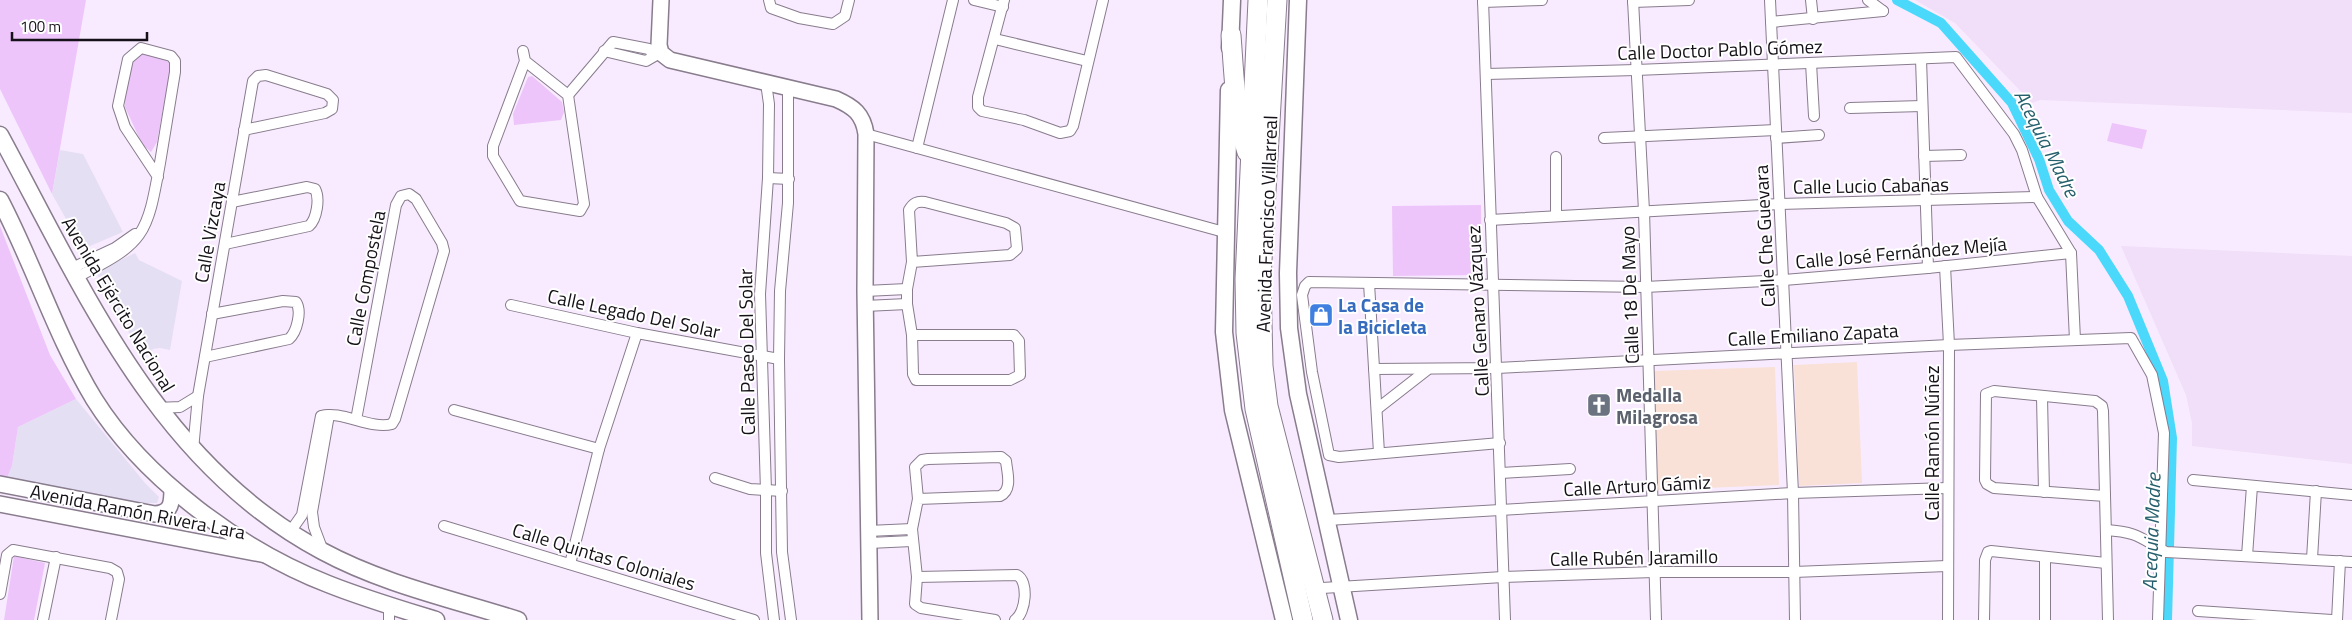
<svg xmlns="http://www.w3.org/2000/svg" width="2352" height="620" viewBox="0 0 2352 620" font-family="'Titillium Web',sans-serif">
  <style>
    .commercial { fill: #e5dff4 }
    .built { fill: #f1def8 }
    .education { fill: #f9e1d7 }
    .green { fill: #edc5fb }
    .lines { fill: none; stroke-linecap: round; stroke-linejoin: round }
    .canal { stroke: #4ad8fb; stroke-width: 10 }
    .street-casing { stroke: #887c8d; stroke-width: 12 }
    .secondary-casing { stroke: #887c8d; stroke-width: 18 }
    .primary-casing { stroke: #887c8d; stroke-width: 19 }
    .highway-casing { stroke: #887c8d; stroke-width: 21 }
    .street { stroke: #fff; stroke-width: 10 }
    .secondary { stroke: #fff; stroke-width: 15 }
    .primary { stroke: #fff; stroke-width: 16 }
    .highway { stroke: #fff; stroke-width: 19 }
    .labels { text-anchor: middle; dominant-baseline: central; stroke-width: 4; stroke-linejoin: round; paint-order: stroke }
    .street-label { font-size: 19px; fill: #161118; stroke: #fff }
    .shop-label { font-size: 19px; font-weight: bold; fill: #366cbe; stroke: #fff; text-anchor: start }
    .worship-label { font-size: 19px; font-weight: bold; fill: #5b616d; stroke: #fff; text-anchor: start }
    .water-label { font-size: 20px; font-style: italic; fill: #265f6d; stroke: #fff }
  </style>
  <rect width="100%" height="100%" fill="#f9ebff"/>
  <g class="commercial">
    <polygon points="60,150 83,154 123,232 83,249 52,194"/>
    <polygon points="135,253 139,260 182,281 170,350 160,348 153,349 145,358 134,342 96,272"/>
    <polygon points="76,399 145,483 159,497 157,503 144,503 6,480 12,466 18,427"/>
  </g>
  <g class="built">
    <polygon points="1915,0 2352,0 2352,113 2040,100 2032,103 1955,23"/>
    <polygon points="2121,246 2352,256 2352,464 2192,446 2192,423 2186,395"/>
  </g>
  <g class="education">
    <polygon points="1857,362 1862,483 1799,486 1794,365"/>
    <polygon points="1775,367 1779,485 1658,490 1654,371"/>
  </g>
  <g class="green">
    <polygon points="0,0 86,0 52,194 0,89"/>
    <polygon points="140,52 167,61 171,65 157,142 151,152 142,144 125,107 125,93 134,57"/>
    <polygon points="532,76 562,102 564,112 561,120 514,125 513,114 528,77"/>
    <polygon points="2112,123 2147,130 2142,149 2107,141"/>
    <polygon points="1481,205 1482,275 1393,276 1392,206"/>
    <polygon points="0,226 50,355 76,399 18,427 12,466 6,480 0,478"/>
    <polygon points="14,556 45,563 34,620 4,620"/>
  </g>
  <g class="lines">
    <polyline class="canal" points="1897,0 1941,23 2012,103 2039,159 2049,190 2068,221 2099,250 2128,296 2163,381 2172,438 2167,620"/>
    <defs>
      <g id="street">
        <polyline points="769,0 771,8 799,18 833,24 845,16 849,0"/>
        <polyline points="974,0 1003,7"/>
        <polyline points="1004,0 978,97 978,107 982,111 1024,120 1060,133 1070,131 1073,126 1103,0"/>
        <polyline points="1483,0 1505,620"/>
        <polyline points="1633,0 1644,211 1656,620"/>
        <polyline points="1770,0 1793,493 1795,620"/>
        <polyline points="1811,0 1813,19"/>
        <polyline points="1868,0 1883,11"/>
        <polyline points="1483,2 1542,0"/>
        <polyline points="1633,2 1689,0"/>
        <polyline points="1771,22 1883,11"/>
        <polyline points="995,39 1087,61"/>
        <polyline points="523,51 525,61 493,146 493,156 520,201 580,211 584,204 568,95 525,61"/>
        <polyline points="604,51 646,61 658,54"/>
        <polyline points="1921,59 1928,268"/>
        <polyline points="1811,63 1814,116"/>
        <polyline points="1486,74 1636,70 1956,57 2014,134 2022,150 2037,197 2071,253 2075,340"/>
        <polyline points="766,83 769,104 768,178 760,294 766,491 766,553 774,620"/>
        <polyline points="788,88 788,203 780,291 779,359 782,552 791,620"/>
        <polyline points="568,95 613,42 649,49 653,55"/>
        <polyline points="1850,108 1922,106"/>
        <polyline points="866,134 1224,232"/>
        <polyline points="1604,138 1776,130"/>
        <polyline points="1776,138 1819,135"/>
        <polyline points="917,148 953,0"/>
        <polyline points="1924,156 1961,155"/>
        <polyline points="1556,157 1556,216"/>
        <polyline points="768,178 789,179"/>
        <polyline points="1490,220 1780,204 2037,197"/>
        <path d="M225 244 309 226C317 219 320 198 315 189L307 187 232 202"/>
        <path d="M912 262 1010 255 1017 249 1015 228 1006 223 925 202C917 201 913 203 909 210L912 262 907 289V304L912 335 913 374 916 380H1010L1020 375 1019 341 1014 335H912"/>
        <polyline points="1945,266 1949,345 1948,620"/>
        <polyline points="72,268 115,248 135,234"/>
        <path d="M77 277C145 243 147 236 160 163L175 72V61L171 56 141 48 128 59 118 106 125 127 158 177"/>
        <polyline points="1369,283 1379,453"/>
        <polyline points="865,291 907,289"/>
        <polyline points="511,305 637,333 779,359"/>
        <polyline points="865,306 907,304"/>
        <path d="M205 357 289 339C297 332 302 311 296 302L283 301 212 314"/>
        <polyline points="1374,369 1497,368 1949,345 2131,338 2152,375 2164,433 2158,620"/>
        <polyline points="2042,397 2044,492"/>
        <polyline points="157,408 180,407 198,396"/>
        <polyline points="1377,409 1427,370"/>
        <polyline points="454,410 599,449"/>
        <polyline points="1500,443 1339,457 1329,455 1312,372 1302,295 1305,286 1309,282 1645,287 1784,280 1928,268 2071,253"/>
        <polyline points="193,450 198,396 253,81 258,76 266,75 327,94 333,100 332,109 325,113 244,130"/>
        <polyline points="1501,473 1570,469"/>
        <polyline points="715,478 750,489 782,491"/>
        <polyline points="2193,480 2352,495"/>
        <polyline points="2105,496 1994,488 1987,484 1985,480 1986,394 1994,391 2095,401 2102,406 2103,411 2108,620"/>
        <path d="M918 499 1000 496C1013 490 1007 472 1006 461L1001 457 928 459 922 460 915 467 918 499 912 529 917 577 915 604 921 608 995 620"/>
        <polyline points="1327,520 1793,493 1948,488"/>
        <polyline points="444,526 754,620"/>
        <path d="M2106 530C2138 532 2140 538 2166 552L2352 562"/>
        <polyline points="868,531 912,529"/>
        <path d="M290 532 302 515 321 416C341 410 371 430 392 424L395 419 444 251 442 243 416 199 409 194 401 196 396 205 356 420"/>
        <polyline points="869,543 912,541"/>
        <polyline points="323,551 314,527 312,512 329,415"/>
        <polyline points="2247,556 2252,486"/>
        <polyline points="2045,557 2045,620"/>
        <polyline points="2312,559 2316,491"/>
        <polyline points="570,564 599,449 637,333"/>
        <path d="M917 577 1017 575C1029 581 1026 613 1015 620"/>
        <polyline points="1322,588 1503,577 1654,572 1794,572 1947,566"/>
        <polyline points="0,594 7,555 13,550 110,568 117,572 119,579 111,620"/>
        <polyline points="389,605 389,620"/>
        <polyline points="2198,611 2332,620"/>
        <polyline points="43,620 56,557"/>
        <polyline points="1984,620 1985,560 1988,552 1991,551 2106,563"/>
        <polyline points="2337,620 2340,561"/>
      </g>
      <g id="secondary">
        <path d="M661 0 659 45 661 53 670 60 836 99C854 107 863 114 866 134L865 291 870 620"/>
        <path d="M0 484 155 514C172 513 172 502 172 488"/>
        <polyline points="0,504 266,555"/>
      </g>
      <g id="primary">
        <polyline points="1298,0 1288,273 1289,328 1298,394 1349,620"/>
        <polyline points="1230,48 1232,0"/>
        <polyline points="1229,90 1224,332 1233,410 1284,620"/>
        <path d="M0 135C84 290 158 464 322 551 383 584 452 599 518 620"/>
        <path d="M0 200C34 265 56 336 94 399 144 479 241 550 328 584 363 598 400 609 436 620"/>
      </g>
      <g id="highway">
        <polyline points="1258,0 1245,279 1246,333 1255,409 1303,620"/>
        <polyline points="1277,0 1261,278 1263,366 1268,406 1323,620"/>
        <path d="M1231 35C1234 74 1235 115 1247 152"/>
      </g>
    </defs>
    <use href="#street" class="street-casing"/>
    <use href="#secondary" class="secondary-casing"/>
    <use href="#primary" class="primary-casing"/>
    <use href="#highway" class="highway-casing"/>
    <use href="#street" class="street"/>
    <use href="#secondary" class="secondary"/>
    <use href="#primary" class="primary"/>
    <use href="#highway" class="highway"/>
  </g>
  <defs>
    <symbol id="shop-square" viewBox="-11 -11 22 22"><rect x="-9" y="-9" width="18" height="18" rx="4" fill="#3f7fe0" stroke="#fff"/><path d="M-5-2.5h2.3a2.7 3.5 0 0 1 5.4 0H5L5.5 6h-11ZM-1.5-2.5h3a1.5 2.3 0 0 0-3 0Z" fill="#fff"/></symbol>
    <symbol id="church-square" viewBox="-11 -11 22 22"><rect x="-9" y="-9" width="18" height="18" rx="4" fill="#6b7280" stroke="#fff"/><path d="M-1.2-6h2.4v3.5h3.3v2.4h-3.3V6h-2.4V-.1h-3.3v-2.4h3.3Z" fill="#fff"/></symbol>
  </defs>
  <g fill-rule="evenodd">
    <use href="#shop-square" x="1307" y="301" width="28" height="28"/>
    <use href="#church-square" x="1585" y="391" width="28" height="28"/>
  </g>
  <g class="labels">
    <g class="street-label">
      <text transform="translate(1720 49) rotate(-2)">Calle Doctor Pablo Gómez</text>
      <text transform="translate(1871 185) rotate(-1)">Calle Lucio Cabañas</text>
      <text transform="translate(1266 224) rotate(-88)">Avenida Francisco Villarreal</text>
      <text transform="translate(209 232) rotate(-80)">Calle Vizcaya</text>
      <text transform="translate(1764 236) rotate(-93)">Calle Che Guevara</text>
      <text transform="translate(1901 252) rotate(-5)">Calle José Fernández Mejía</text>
      <text transform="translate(365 278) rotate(-79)">Calle Compostela</text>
      <text transform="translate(1629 295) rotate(-92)">Calle 18 De Mayo</text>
      <text transform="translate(119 304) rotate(59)">Avenida Ejército Nacional</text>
      <text transform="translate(1477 311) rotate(-93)">Calle Genaro Vázquez</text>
      <text transform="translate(634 313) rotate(12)">Calle Legado Del Solar</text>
      <text transform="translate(1813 334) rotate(-3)">Calle Emiliano Zapata</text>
      <text transform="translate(746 352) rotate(-91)">Calle Paseo Del Solar</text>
      <text transform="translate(1931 443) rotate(-90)">Calle Ramón Núñez</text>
      <text transform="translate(1637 485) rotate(-3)">Calle Arturo Gámiz</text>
      <text transform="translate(138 511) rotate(11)">Avenida Ramón Rivera Lara</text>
      <text transform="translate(604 556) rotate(17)">Calle Quintas Coloniales</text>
      <text transform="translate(1634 557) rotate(-1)">Calle Rubén Jaramillo</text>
    </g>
    <g class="shop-label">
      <text x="1338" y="304">La Casa de<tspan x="1338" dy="22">la Bicicleta</tspan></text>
    </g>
    <g class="worship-label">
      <text x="1616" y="394">Medalla<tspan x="1616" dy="22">Milagrosa</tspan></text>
    </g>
    <g class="water-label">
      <text transform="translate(2047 143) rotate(63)">Acequia Madre</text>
      <text transform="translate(2151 532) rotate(-88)">Acequia Madre</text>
    </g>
  </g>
  <path d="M12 32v8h135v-8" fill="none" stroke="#161118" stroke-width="2.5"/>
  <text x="20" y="32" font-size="15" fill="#161118" stroke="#ffffff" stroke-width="4" paint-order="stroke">100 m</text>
</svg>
